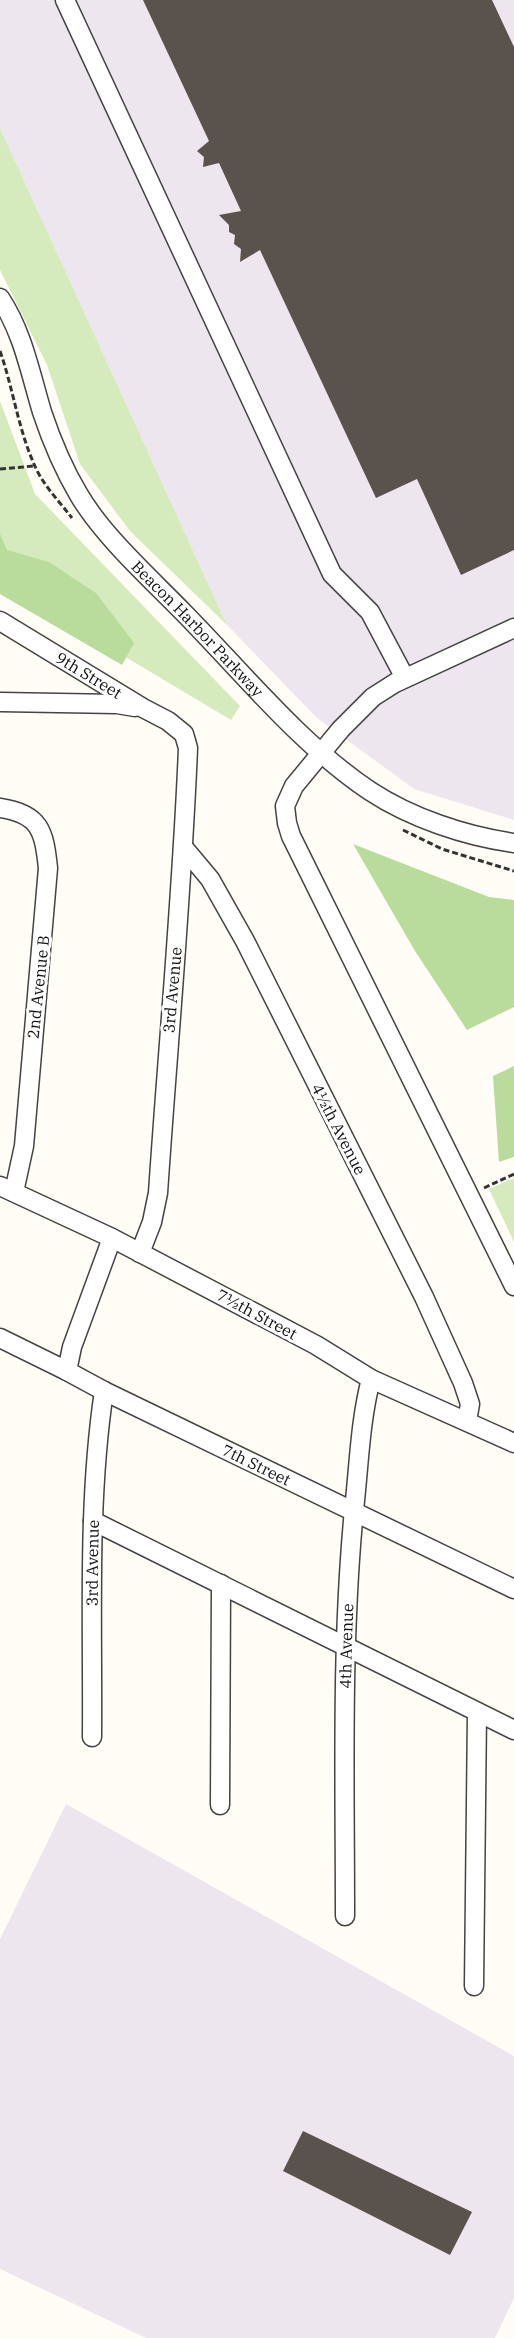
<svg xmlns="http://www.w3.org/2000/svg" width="514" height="2338" viewBox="0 0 514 2338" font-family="'IBM Plex Serif',serif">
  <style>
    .industrial { fill: #eee6ef }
    .green { fill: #d5ebbd }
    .forest { fill: #b9dc9c }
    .building { fill: #5a524d }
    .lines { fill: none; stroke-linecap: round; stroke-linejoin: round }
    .minor-casing { stroke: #444; stroke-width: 21 }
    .path { stroke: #333; stroke-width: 3; stroke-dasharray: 6 3; stroke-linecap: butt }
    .minor { stroke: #fff; stroke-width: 18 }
    .labels { text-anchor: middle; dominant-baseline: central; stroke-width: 6; stroke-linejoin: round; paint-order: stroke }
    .street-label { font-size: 16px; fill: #111; stroke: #fff }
  </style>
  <rect width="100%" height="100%" fill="#fffdf5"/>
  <g class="industrial">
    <polygon points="0,0 514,0 514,820 414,789 317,718 227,625 0,128"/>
    <polygon points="66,1804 514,2056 514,2298 495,2338 146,2338 0,2269 0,1939"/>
  </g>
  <g class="green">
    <polygon points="0,128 227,625 130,531 80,464 47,365 0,270"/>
    <polygon points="0,401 35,494 240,706 231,720 0,582"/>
    <polygon points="514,1178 514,1242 489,1189"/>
  </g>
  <g class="forest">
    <polygon points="0,534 7,550 49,562 96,593 134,643 122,665 0,594"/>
    <polygon points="353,844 489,897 514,900 514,1007 467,1030 415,951"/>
    <polygon points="514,1066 514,1157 499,1162 493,1076"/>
  </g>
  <g class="building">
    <polygon points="143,0 492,0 514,47 514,550 461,575 417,479 376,498 260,250 240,262 241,249 234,244 235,235 229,232 229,225 219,215 241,211 219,163 203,167 204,157 197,151 209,141"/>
    <polygon points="303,2131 472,2212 450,2255 283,2171"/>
  </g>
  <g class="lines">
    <defs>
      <g id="minor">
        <polyline points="65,0 332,574 370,612 405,678"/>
        <path id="s1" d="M0 298C23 333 30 372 42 412 51 439 64 470 79 495 103 536 150 578 184 613 242 672 301 745 370 791 411 818 465 836 514 843"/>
        <path id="s2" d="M0 621 143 708 168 721 184 734 188 748C182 896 168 1045 158 1193L152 1222 140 1253"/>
        <polyline points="514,628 395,683 373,697 341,729 294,786 285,806 287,823 291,836 514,1286"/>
        <polyline points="0,702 117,704 135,707"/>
        <path d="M0 808C41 814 44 832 48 868L24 1146 14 1192"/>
        <polyline points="184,848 210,879 245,941 424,1297 463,1383 470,1404 467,1421"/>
        <polyline points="0,1186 112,1238 316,1345 371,1379 514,1443"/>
        <path id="s3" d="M0 1338 67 1371 104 1391 514 1589"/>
        <polyline points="67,1371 72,1347 112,1238"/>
        <polyline points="93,1521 514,1730"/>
        <path id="s4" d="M92 1737C93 1622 87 1505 104 1391"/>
        <polyline points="220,1805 221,1584"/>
        <path id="s5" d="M345 1916C345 1780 341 1645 354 1510 359 1466 360 1421 371 1379"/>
        <polyline points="474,1986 477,1712"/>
      </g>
    </defs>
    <use href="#minor" class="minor-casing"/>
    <g class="path">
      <path d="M0 351C13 388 18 428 34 464 42 484 59 501 72 518"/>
      <polyline points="0,469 34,466"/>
      <polyline points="403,830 442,849 514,871"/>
      <polyline points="484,1188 514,1174"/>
    </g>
    <use href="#minor" class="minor"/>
  </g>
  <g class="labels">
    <g class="street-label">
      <text stroke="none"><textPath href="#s1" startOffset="392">Beacon Harbor Parkway</textPath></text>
      <text stroke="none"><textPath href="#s2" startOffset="104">9th Street</textPath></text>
      <text transform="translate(38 987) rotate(-84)">2nd Avenue B</text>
      <text transform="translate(172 990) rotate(-85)">3rd Avenue</text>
      <text transform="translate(339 1129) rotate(63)">4½th Avenue</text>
      <text transform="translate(257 1314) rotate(28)">7½th Street</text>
      <text stroke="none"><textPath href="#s3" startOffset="286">7th Street</textPath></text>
      <text stroke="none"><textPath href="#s4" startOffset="174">3rd Avenue</textPath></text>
      <text stroke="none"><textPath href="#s5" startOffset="270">4th Avenue</textPath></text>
    </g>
  </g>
</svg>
